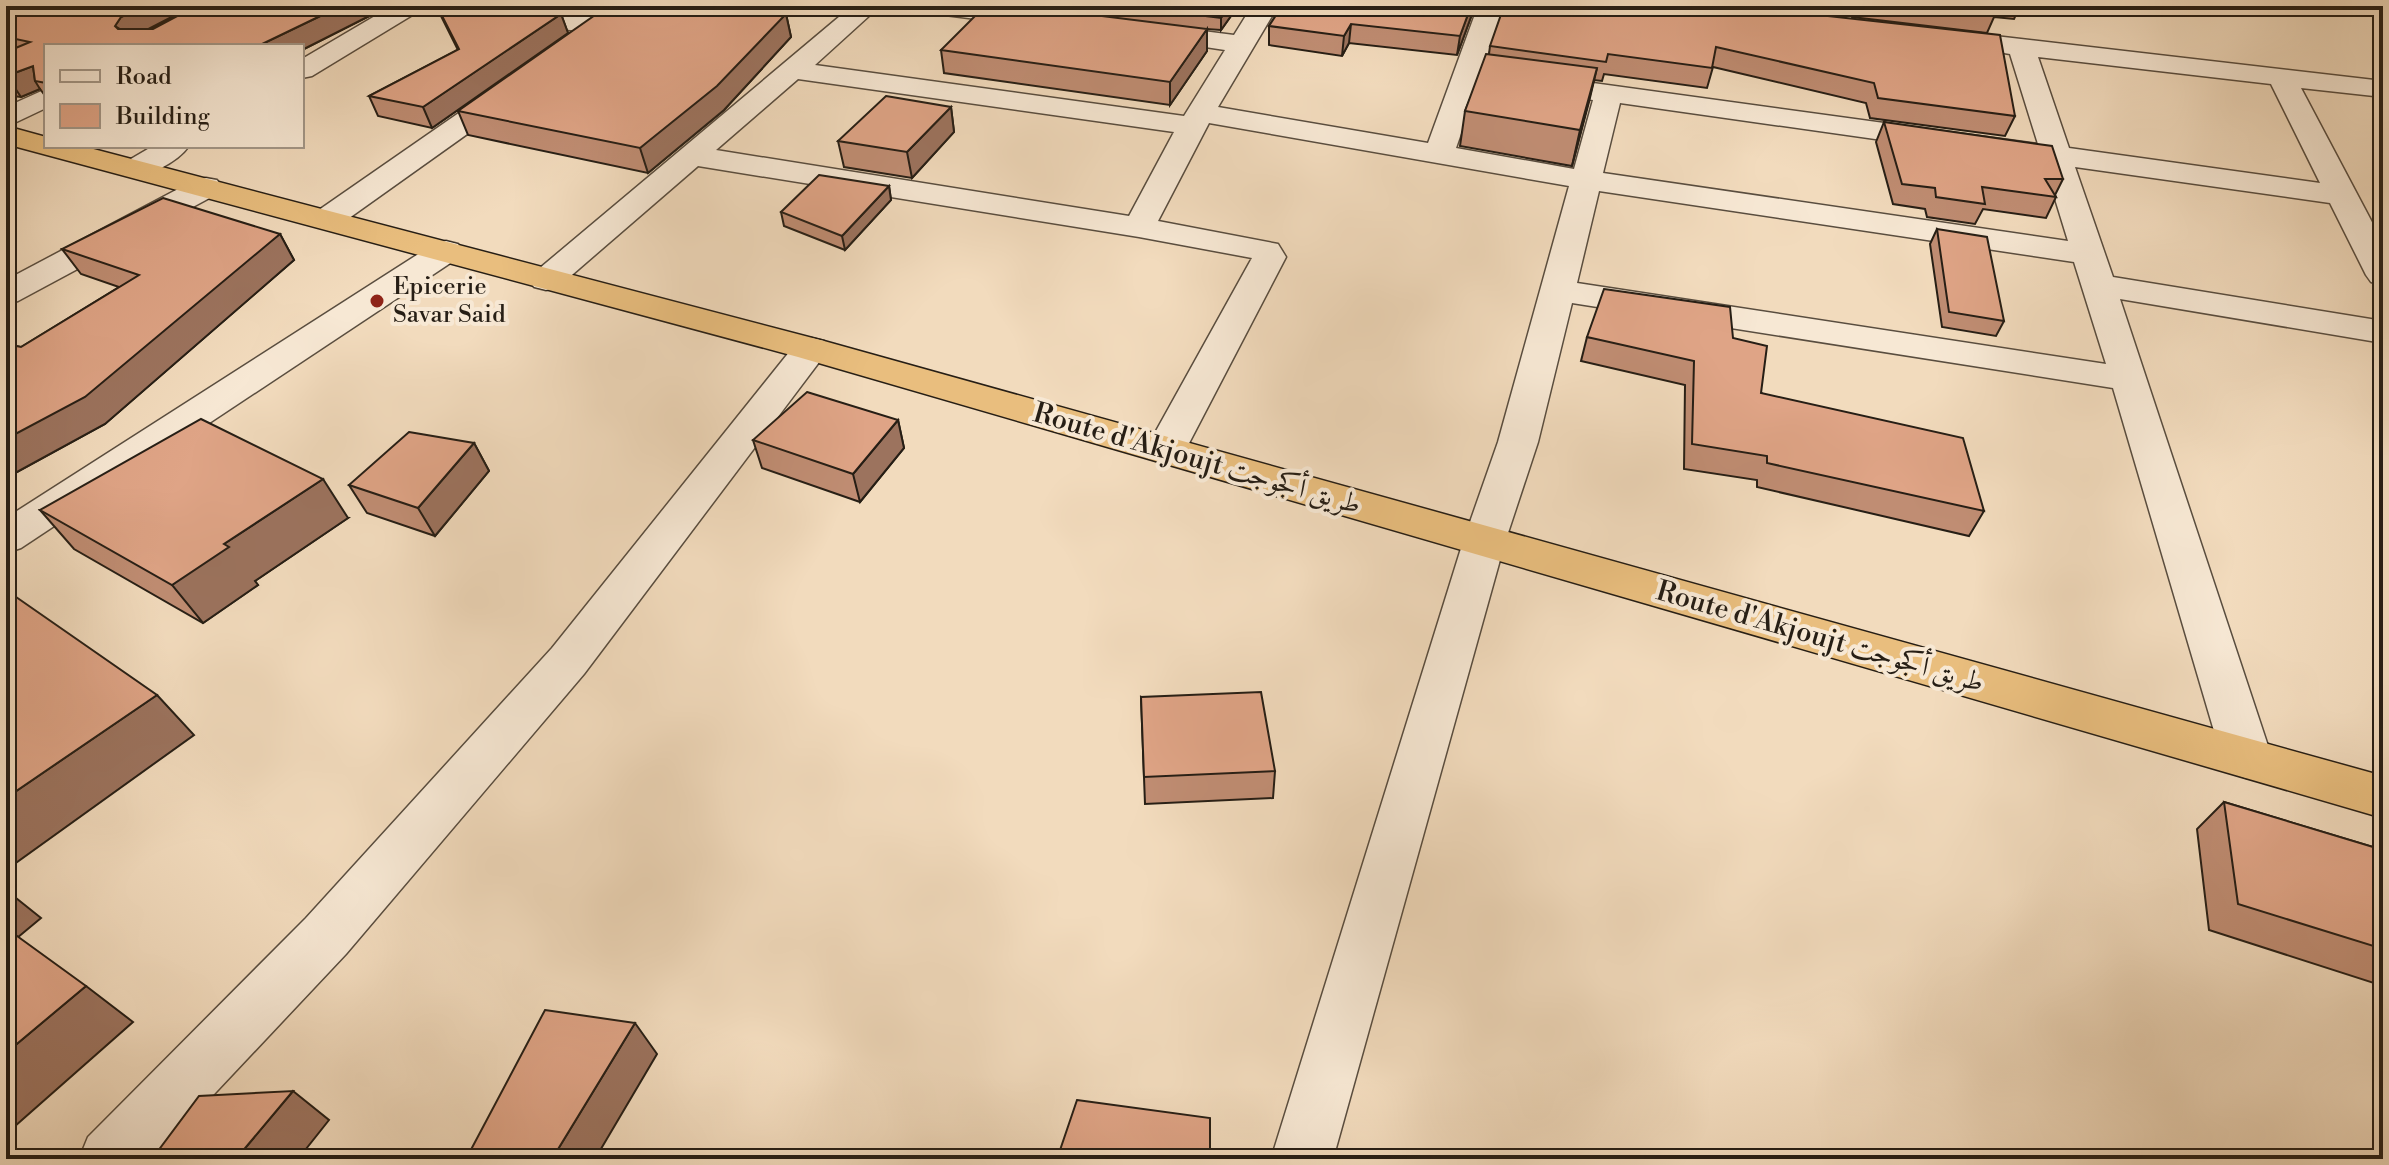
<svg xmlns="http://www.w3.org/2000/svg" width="2389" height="1165" viewBox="0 0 2389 1165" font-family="'Libre Bodoni',Amiri,serif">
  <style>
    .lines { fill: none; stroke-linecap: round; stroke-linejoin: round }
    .street-casing { stroke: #594d3f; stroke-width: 3 }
    .highway-casing { stroke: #261e15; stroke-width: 3 }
    .street { fill: #f7e8d4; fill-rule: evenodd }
    .highway { fill: #e9be7e; fill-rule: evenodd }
    .wall { fill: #c08d73; stroke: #261e15; stroke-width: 2 }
    .shaded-wall { fill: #9c735e; stroke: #261e15; stroke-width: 2 }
    .building { fill: #dfa486; stroke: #261e15; stroke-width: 2 }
    .poi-dot { fill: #8f2418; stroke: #f7e8d4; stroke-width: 3 }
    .labels { text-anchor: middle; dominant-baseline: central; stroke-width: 8; stroke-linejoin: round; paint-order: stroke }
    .far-poi-label { font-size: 24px; fill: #261e15; stroke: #f7e8d4; text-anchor: start }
    .street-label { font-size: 28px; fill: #261e15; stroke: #f7e8d4 }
  </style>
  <rect width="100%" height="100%" fill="#f2dbbd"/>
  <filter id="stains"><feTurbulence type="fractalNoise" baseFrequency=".0025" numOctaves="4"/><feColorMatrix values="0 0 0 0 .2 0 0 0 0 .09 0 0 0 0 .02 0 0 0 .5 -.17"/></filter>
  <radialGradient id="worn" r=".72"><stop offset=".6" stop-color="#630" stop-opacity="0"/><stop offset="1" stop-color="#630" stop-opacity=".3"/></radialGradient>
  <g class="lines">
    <defs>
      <g id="street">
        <polygon points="392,6 423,6 419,11 312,76 302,78 302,59"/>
        <polygon points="436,6 506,6 600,18 609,21 613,26 609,31 600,34 449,14 440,11"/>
        <path d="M852 6H880L815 65 1184 116 1225 50 1139 37 1135 32 1139 27 1148 24 1234 35 1252 6H1278L1218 107 1428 143 1478 6H1504L1483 68 2038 144 2010 54 1986 50 1982 44 1986 38 1995 36 2383 81V97L2301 88 2383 243V285L2371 282 2366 275 2330 203 2075 167 2113 277 2383 321V343L2120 299 2272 758 2265 772 2247 778 2229 772 2222 758 2113 388 1572 303 1538 442 1505 542 1333 1159H1271L1463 542 1498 442 1569 186 1209 123 1158 221 1278 244 1286 257 1186 449 1180 458 1166 462 1152 458 1146 449 1252 258 1139 237 698 166 558 287 546 290 534 287 529 280 534 273ZM2038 57 2271 84 2320 183 2069 148ZM798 79 1174 132 1129 216 716 150ZM1478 84 1593 100 1574 169 1456 148ZM1620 103 2044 163 2068 241 1603 173ZM1599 191 2074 262 2106 364 1577 283Z"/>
        <path d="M924 6C966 6 1008 4 1049 14L1053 19 1049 24 1040 27 937 14 928 11Z"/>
        <polygon points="512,81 522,83 526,89 522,95 338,226 327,229 316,226 311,219 316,212 502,83"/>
        <polygon points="46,89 46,108 6,127 6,107"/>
        <path d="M153 146H189C177 163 144 180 124 175L120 169 124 163Z"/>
        <polygon points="206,178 217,180 222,187 217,194 18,301 6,304 6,280 195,180"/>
        <polygon points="446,241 458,244 463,251 458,258 21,548 6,553 6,518 434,244"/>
        <polygon points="811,338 824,341 829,349 584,674 346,954 153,1159 79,1159 88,1137 306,918 552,648 798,341"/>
      </g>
      <polygon id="highway" points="6,126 46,137 46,146 82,146 824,341 2383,776 2383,818 798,357 6,144"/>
    </defs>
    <use href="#street" class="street-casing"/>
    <use href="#highway" class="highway-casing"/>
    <use href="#street" class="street"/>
    <use href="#highway" class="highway"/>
  </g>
  <g class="wall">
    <polygon points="6,6 193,6 150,29 153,29 196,6 389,6 302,50 46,46 46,97 40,89 21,97 6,95"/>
    <polygon points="436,6 509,6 561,14 568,33 432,128 378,116 369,96 458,50"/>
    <polygon points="528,6 596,6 594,15"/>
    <polygon points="1023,6 1238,6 1221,30 1207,29 1207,51 1170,105 944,73 941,50"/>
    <polygon points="1282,6 1475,6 1457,55 1349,43 1342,56 1269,45 1269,26"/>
    <polygon points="1737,6 2015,116 2005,136 1870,118 1866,103 1713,67 1707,88 1604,74 1602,81 1594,80 1572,166 1460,146 1465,111 1489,54 1490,46"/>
    <polygon points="1848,6 2020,6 2014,19 1994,17 1987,33 1852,17"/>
    <polygon points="786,14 791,37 724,110 648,173 468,135 458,111"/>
    <polygon points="951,107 954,132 912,178 844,167 838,141"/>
    <polygon points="1884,122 2063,179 2055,195 2056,197 2046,218 1983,209 1975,224 1927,217 1925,209 1893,204 1876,142"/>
    <polygon points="889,186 891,200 845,250 784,226 781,212"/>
    <polygon points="1937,229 2004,321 1996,336 1942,327 1930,244"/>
    <polygon points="280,234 294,260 105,424 6,478 6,344 21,347 119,287 81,274 62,249"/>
    <polygon points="1587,337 1733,338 1761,393 1984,511 1969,536 1757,487 1757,480 1684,469 1685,385 1581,361"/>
    <polygon points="898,420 904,448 860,502 762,468 753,440"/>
    <polygon points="474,443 489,471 435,536 367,513 349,485"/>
    <polygon points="40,510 348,518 255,581 258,585 203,623 74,549"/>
    <polygon points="1141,697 1275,771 1273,798 1145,804"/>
    <polygon points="2224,802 2383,850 2383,986 2209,930 2197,829"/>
  </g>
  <g class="shaded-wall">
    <polygon points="144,6 193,6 133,37 115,26 121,17"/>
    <polygon points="341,6 389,6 302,50 302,46 258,46"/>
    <polygon points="591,6 596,6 598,12 594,15"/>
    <polygon points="1229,6 1238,6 1221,30 1221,18"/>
    <polygon points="1471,6 1475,6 1457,55 1460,36"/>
    <polygon points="561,14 568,33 432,128 423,107"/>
    <polygon points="786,14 791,37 724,110 648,173 640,148"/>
    <polygon points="1351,24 1349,43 1342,56 1344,36"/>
    <polygon points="1207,29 1207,51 1170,105 1170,82"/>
    <polygon points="33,66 35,81 40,89 21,97 7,76"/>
    <polygon points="1597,68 1589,102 1572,166 1580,130"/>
    <polygon points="951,107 954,132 912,178 907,152"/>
    <polygon points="889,186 891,200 845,250 842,236"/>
    <polygon points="280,234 294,260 105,424 6,478 6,439"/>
    <polygon points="898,420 904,448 860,502 853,474"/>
    <polygon points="474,443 489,471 435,536 418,508"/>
    <polygon points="323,479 348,518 255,581 258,585 203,623 172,585 224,544"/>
    <polygon points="157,695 194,735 6,870 6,798"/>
    <polygon points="6,890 41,918 17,938 6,929"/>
    <polygon points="86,986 133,1022 6,1134 6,1053"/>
    <polygon points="635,1023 657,1054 595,1159 552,1159"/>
    <polygon points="293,1091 329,1120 298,1159 236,1159"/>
  </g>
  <g class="building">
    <polygon points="8,6 144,6 121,17 115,26 118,29 153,29 196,6 341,6 258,46 46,46 46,83 35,81 33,66 6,76 6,52 30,42 6,37 6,7"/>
    <polygon points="437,6 509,6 561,14 423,107 369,96 459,49"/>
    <polygon points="608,6 718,6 786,14 717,86 640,148 458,111"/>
    <polygon points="985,6 1021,6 1207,29 1170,82 941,50"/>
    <polygon points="1124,6 1229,6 1221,18"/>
    <polygon points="1282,6 1471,6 1460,36 1351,24 1344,36 1269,26"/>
    <polygon points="1504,6 1737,6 2000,35 2015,116 1878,98 1874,83 1716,47 1712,68 1608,54 1606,62 1490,46"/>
    <polygon points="1931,6 1994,6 1996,13"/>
    <polygon points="1486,54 1597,68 1580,130 1465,111"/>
    <polygon points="886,96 951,107 907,152 838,141"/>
    <polygon points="1884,122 2052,146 2063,179 2045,179 2056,197 1982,187 1985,204 1936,197 1935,188 1902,184"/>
    <polygon points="819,175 889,186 842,236 781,212"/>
    <polygon points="163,198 280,234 85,397 6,439 6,344 21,347 139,275 62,249"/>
    <polygon points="1937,229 1987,237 2004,321 1949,312"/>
    <polygon points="1604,289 1730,307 1733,338 1767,346 1761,393 1963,438 1984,511 1767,463 1767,456 1692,444 1694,361 1587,337"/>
    <polygon points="807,392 898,420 853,474 753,440"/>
    <polygon points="201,419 323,479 224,544 229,547 172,585 40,510"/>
    <polygon points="409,432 474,443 418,508 349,485"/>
    <polygon points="6,590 157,695 6,798"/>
    <polygon points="1261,692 1275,771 1144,777 1141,697"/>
    <polygon points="2224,802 2383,850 2383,949 2238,904"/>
    <polygon points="6,928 86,986 6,1053"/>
    <polygon points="545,1010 635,1023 552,1159 466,1159"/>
    <polygon points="293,1091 236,1159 152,1159 199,1096"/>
    <polygon points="1077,1100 1210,1118 1210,1159 1057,1159"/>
  </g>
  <circle class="poi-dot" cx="377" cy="301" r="8"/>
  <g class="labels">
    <g class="far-poi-label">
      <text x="393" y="287">Epicerie<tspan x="393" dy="28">Savar Said</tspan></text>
    </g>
    <g class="street-label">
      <text transform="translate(1197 459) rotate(16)">Route d'Akjoujt طريق أكجوجت</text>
      <text transform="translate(1820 637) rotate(16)">Route d'Akjoujt طريق أكجوجت</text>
    </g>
  </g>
  <rect width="2389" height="1165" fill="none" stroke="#f2dbbd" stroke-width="32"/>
  <rect x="8" y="8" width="2373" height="1149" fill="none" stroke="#261e15" stroke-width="4"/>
  <rect x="16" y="16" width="2357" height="1133" fill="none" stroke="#261e15" stroke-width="2"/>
  <rect x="44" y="44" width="260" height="104" fill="#f7e8d4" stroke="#a39788" stroke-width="2"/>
  <rect x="60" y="70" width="40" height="12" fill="#f7e8d4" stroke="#a39788" stroke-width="2"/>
  <text x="116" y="84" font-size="24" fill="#261e15">Road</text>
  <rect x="60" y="104" width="40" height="24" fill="#dfa486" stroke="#a39788" stroke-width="2"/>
  <text x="116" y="124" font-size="24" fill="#261e15">Building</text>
  <rect width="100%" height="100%" filter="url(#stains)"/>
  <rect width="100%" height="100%" fill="url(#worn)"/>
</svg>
